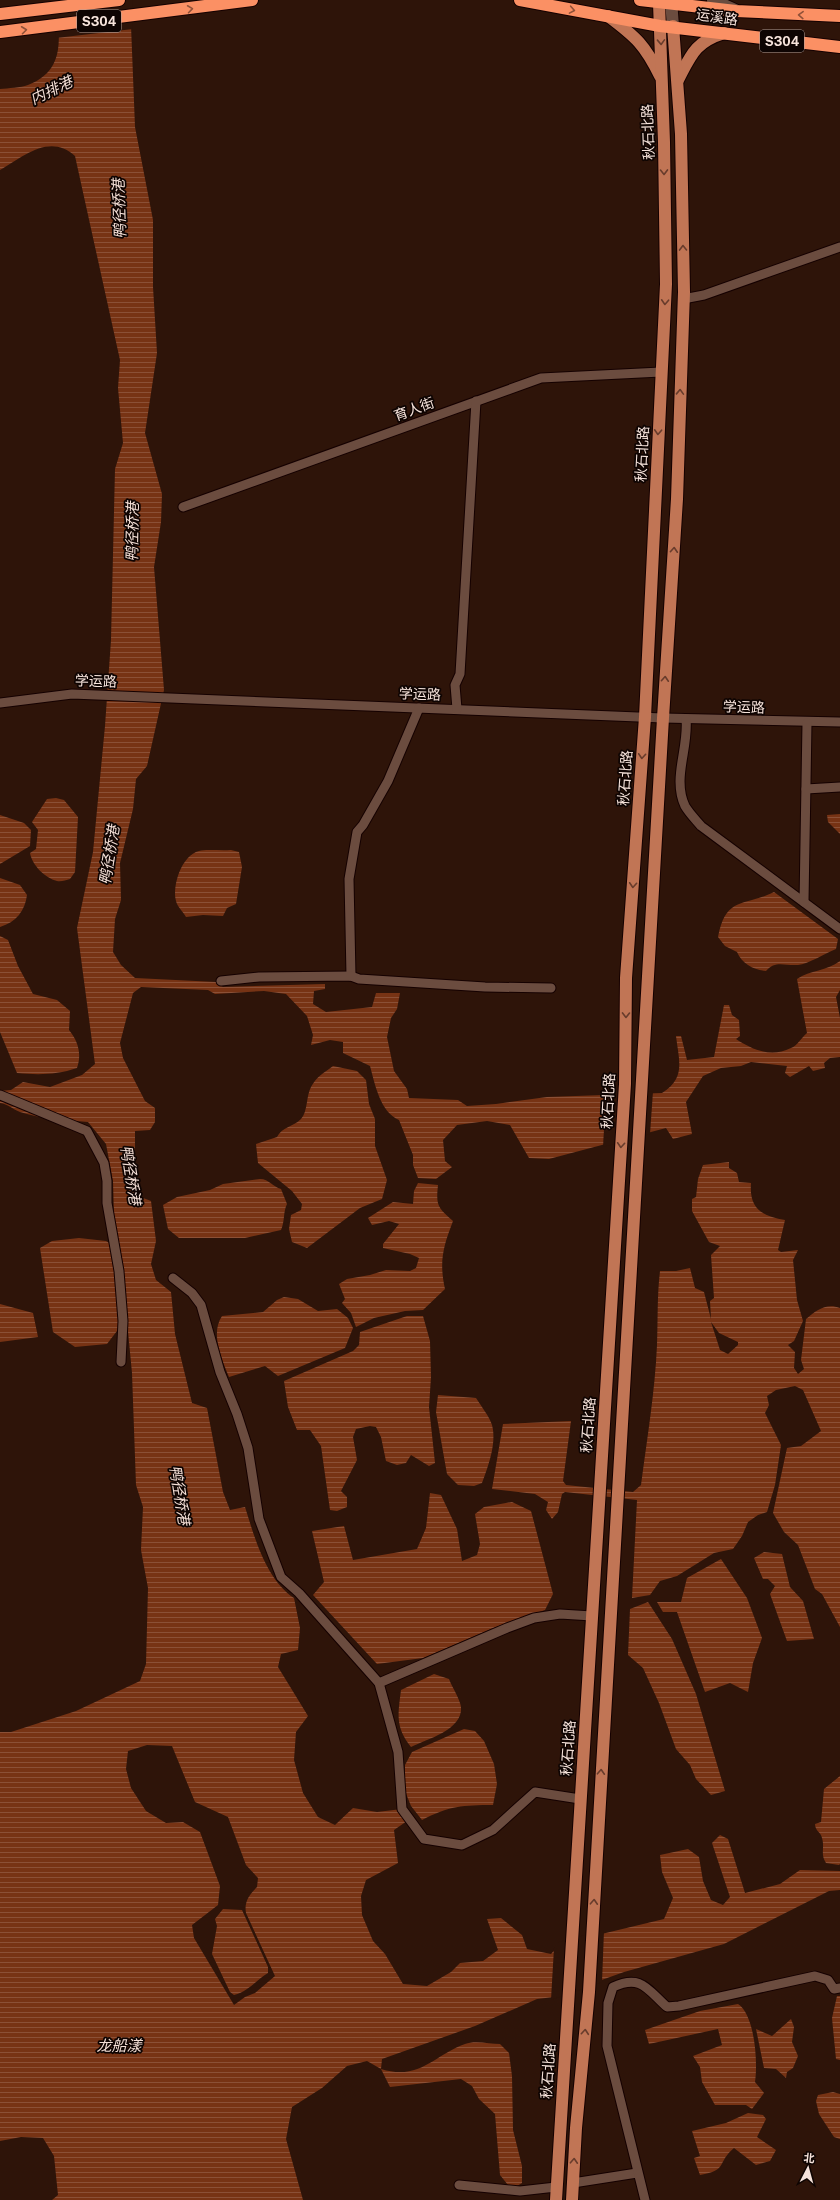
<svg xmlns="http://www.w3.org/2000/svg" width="840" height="2200" viewBox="0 0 840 2200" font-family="'Public Sans','Noto Sans SC',sans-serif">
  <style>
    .water { fill: url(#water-rules); fill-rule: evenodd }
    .pier { fill: #2e1409 }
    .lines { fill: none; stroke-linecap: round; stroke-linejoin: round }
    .street-casing { stroke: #150100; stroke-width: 11 }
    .secondary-casing { stroke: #150100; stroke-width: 14 }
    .primary-casing { stroke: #150100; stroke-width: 14 }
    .highway-casing { stroke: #150100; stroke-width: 14 }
    .street { stroke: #6b4c3f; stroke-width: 9 }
    .secondary { stroke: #6b4c3f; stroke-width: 12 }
    .primary { stroke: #c17555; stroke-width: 12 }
    .highway { stroke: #fb9064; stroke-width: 12 }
    .oneway { stroke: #905138 }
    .oneway2 { stroke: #683c2c }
    .labels { text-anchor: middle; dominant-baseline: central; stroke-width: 3.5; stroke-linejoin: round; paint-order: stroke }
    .shield { fill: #0e0402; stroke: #b0a09a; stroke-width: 1 }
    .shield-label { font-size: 13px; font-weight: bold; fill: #f6e3db }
    .street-label { font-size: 14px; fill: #f6e3db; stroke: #0e0402 }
    .water-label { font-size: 15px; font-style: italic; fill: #f4dfd6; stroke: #0e0402 }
  </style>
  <defs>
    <pattern id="water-rules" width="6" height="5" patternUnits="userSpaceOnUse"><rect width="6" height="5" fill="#773314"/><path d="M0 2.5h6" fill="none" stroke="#8b5036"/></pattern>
  </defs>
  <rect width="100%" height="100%" fill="#2e1409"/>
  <g class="water">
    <path d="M57 0H130L135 127 153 220V287L157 353 145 433 162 494 161 522 154 567 164 690 147 766 136 779 133 809 120 863 121 900 115 919 113 952 121 965 135 978 216 982 223 987 325 984V989L314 991 313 1004 326 1012 372 1007 376 993H400L397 1009 391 1018 387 1037 394 1071 407 1089 409 1098 458 1100 467 1106 496 1104 547 1097 662 1093C686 1078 679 1061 676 1036H681L687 1060 714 1057 724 1005H729L732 1015 739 1020 740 1036 736 1039C753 1050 771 1058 791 1048 797 1046 802 1037 807 1033L797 979C810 970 827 971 840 961V990L836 997 840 1018V1057L830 1058 824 1063 825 1068 813 1071 809 1066 790 1077 785 1073 787 1066 751 1062 741 1066 721 1068 703 1076 686 1102 692 1134 673 1139 666 1128 549 1159 529 1158 510 1125 487 1121 457 1125 443 1140 445 1161 452 1167 436 1179 418 1178 413 1165V1155L399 1120C380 1112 375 1084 370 1066L343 1053V1042L330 1040 311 1045 313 1035 307 1016 286 994 264 991 215 994 208 990 141 987 133 993 120 1043 123 1058 145 1101 155 1108V1122L150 1130 135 1131V1186L138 1196 151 1201 156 1241 151 1264 156 1280 171 1292 175 1334 192 1403 207 1408 223 1492 230 1510 245 1507C255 1539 266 1579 294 1598L300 1628 298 1650 281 1654 278 1667 308 1716 296 1732 294 1760 303 1793 318 1817 335 1825 353 1808 377 1812 402 1809 407 1821 394 1830 398 1863 366 1880 361 1896 362 1915 373 1941 385 1954 403 1984 427 1986 451 1972 460 1963 483 1961 498 1950 487 1919 501 1918 522 1935 527 1949 551 1954 560 1944 664 1919 673 1898 662 1872 660 1855 688 1849 699 1857 703 1881 711 1900 723 1905 730 1897 712 1843 720 1835 728 1839 745 1893 780 1884 800 1870 840 1871V1890L829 1891 724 1944 624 1972 554 1997 537 1999 475 2026 382 2059 381 2069C420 2081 434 2055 465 2044 475 2040 490 2044 500 2044L509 2053 512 2076 513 2130 522 2166V2183L517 2186 508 2185 500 2175 495 2114 479 2099 472 2086 461 2079 390 2087 381 2069 367 2061 347 2066 322 2088 292 2107 286 2139 303 2200H52L58 2195 54 2156 43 2138 21 2137 0 2141V1732H11L76 1711 140 1681 146 1664 148 1588 141 1550 143 1507 136 1485 132 1373 123 1279 114 1216 113 1181 106 1144 88 1122C65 1120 41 1119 20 1112 12 1109 8 1104 0 1103V1091L11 1090 23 1082 50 1087 82 1075 95 1064 77 928 93 852 105 726 111 640 115 469 123 443 118 388 120 360 75 156C50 133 24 156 0 170V89C9 88 20 88 28 85 68 69 58 36 57 0ZM147 1745 172 1746 195 1802 228 1817 246 1865 258 1878 257 1887C249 1895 244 1902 246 1913L275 1976 255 1993 245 1997 234 2005 194 1938 192 1925 218 1905 220 1886 200 1832 183 1822 166 1823 146 1811 131 1788 126 1769 128 1751Z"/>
    <path d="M56 798 64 800 78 817 75 872 70 879C66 880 61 882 57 881 45 878 32 865 30 853L36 849 38 830 32 822 47 799Z"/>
    <polygon points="840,814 840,834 828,822 827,815"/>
    <polygon points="0,815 24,823 31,830 30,846 0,864"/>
    <path d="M231 850 239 852 242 867 236 904 227 908 223 916 203 915 186 917C183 912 177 906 176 901 172 885 182 855 199 851 206 849 221 851 231 850Z"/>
    <path d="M0 878 20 885 27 895C25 911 16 922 0 927Z"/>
    <path d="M774 892 838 939 836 949C826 953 808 964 798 965 785 966 775 960 766 971 754 970 742 964 737 952L725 946 718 937C726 896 743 907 774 892Z"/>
    <path d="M0 936 8 940 18 966 33 994 57 1000 70 1011 69 1030C78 1041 82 1054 77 1068 56 1075 38 1075 17 1073L0 1032Z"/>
    <path d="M333 1066 357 1071 366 1080 369 1104 375 1119V1146L387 1180 382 1199 360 1208 307 1248 292 1242 289 1229 291 1215 301 1210 302 1204 292 1191 258 1163 256 1144 277 1137C282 1127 293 1127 301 1119 308 1111 306 1096 311 1087 317 1076 324 1073 333 1066Z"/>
    <path d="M729 1162V1168L737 1173 739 1182 751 1183C749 1209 762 1216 785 1220L778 1250 781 1252 798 1250 793 1260 797 1300 803 1321 794 1341 788 1345 795 1352 794 1368 798 1374 804 1369 801 1360 806 1319C817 1310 826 1303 840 1308V1627L822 1594 815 1589 798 1545 784 1532 773 1513 787 1448 801 1446 821 1431 803 1390 795 1386 776 1390 767 1396 769 1405 765 1413 781 1445 775 1485 767 1512 758 1515 748 1522 742 1536 733 1549 714 1553 677 1576 660 1581 650 1595 632 1598 637 1500 565 1492 562 1494 558 1512 552 1519 546 1510 548 1502 535 1494 492 1489 503 1424 571 1421 563 1481 566 1485 633 1492 641 1485C647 1438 655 1392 657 1345 658 1320 657 1296 660 1271H676L690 1268 695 1288 704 1292 711 1319 710 1301 714 1298 711 1255 720 1246 709 1242 692 1211V1199L696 1197 698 1179 703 1165ZM711 1322 719 1333 738 1342V1345L728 1354 720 1350Z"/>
    <path d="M260 1179C269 1179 273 1187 281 1189L287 1204C283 1212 285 1221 281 1230L245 1238H179L168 1229 163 1205 177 1197 210 1190 223 1184Z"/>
    <path d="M418 1183 438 1185C436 1205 437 1207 453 1221 443 1247 439 1262 445 1289L423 1310 405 1311 374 1318 356 1327 351 1313 342 1303 345 1299 339 1284 347 1279 370 1275 386 1270 410 1271 416 1268 419 1258 410 1254 383 1248V1244L399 1224 389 1221 372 1225 368 1218 393 1202 413 1204 414 1191Z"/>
    <polygon points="79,1238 106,1241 111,1244 116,1272 120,1327 107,1344 75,1347 53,1332 40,1248 52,1241"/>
    <path d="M284 1297 298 1299 318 1311 337 1309 348 1318 353 1328 345 1348 278 1376 265 1366 229 1377C222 1359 210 1334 222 1316L263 1312 277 1300Z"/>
    <polygon points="0,1304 33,1313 38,1337 0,1342"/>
    <polygon points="407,1316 423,1316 430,1341 431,1377 429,1407 435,1463 429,1466 411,1455 406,1463 397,1465 386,1461 381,1437 376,1427 370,1426 356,1429 353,1437 357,1460 341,1491 347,1497 347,1507 337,1511 330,1510 321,1446 310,1430 297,1430 288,1407 284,1381 353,1351 359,1345 360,1332"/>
    <path d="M438 1395 476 1398C481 1406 489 1416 492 1425 497 1443 488 1467 482 1483L474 1486 458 1485 447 1474 436 1412Z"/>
    <polygon points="430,1493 441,1495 457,1529 462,1561 477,1555 480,1544 475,1514 484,1507 512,1502 531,1511 553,1594 545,1610 493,1628 423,1658 377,1664 313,1595 324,1582 312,1531 344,1526 353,1560 417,1549 426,1528"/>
    <polygon points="764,1552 782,1554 790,1587 803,1601 814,1639 787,1641 770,1594 775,1586 768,1579 763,1579 754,1558"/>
    <polygon points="721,1559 747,1598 762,1638 753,1663 748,1692 730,1683 705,1692 677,1612 663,1612 657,1602 681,1602 687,1578"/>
    <polygon points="648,1602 672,1639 696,1694 725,1791 711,1795 696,1779 690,1765 676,1749 659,1703 643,1668 628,1655 630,1609"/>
    <path d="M434 1674 449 1679C452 1687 460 1699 461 1707 463 1730 427 1739 411 1747 395 1727 398 1714 401 1690Z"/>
    <path d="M464 1729 475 1731 484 1741 494 1764 497 1784 493 1805C463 1805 449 1806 422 1820L411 1806 405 1791V1765L412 1752Z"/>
    <path d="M840 1776V1864L839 1865 826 1863C820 1854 825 1848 822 1838 821 1832 815 1831 815 1824L821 1822 824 1789Z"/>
    <path d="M223 1909 242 1910 268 1967V1973C255 1981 249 1991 234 1995L230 1992 212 1954 217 1926 215 1919Z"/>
    <polygon points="837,1996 840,1996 840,2060 836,2059 832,2018"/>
    <path d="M738 2004C755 2015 758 2063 755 2082L764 2093 752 2109 746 2105H715L702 2082 700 2067 693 2056 722 2045 718 2029 649 2044 645 2030 700 2011Z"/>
    <polygon points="791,2019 794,2027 792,2042 798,2056 793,2068 787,2072 786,2078 776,2069 764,2068 756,2029 772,2036"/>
    <polygon points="833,2092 840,2094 840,2139 834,2137 819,2114 816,2101 818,2095"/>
    <path d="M748 2113 763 2115 766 2119 757 2137 776 2150 770 2161 756 2165 734 2148C716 2163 729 2170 700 2175L694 2158 700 2156 692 2131 726 2123Z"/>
  </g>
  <g class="pier">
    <polygon points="55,0 132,0 133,29 56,38"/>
    <polygon points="653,1091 650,1134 603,1147 606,1094"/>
    <polygon points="604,1930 602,1982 551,2000 554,1948 559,1942"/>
  </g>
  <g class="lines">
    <defs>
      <g id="street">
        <polyline points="683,299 704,295 840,247"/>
        <polyline points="183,507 541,378 661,372"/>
        <polyline points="0,703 72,694 663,718 840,722"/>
        <polyline points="457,709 455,685 460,674 476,401"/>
        <path d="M686 719C689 748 672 778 685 806 689 813 696 820 701 826L840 929"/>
        <polyline points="806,789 840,787"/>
        <polyline points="804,902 807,723"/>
        <polyline points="351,976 349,879 357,832 363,825 388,781 419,708"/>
        <polyline points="221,981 259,977 351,976 359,979 485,987 551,988"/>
        <polyline points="0,1095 87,1131 104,1163 107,1181 107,1203 119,1271 123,1321 121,1362"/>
        <polyline points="173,1278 192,1293 201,1305 220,1372 237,1414 248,1448 259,1519 281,1577 299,1593 379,1683 398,1752 402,1809 424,1839 462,1845 493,1830 535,1792 580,1799"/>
        <polyline points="379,1683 507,1628 534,1618 560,1614 592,1616"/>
        <polyline points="573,2183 637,2173"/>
        <polyline points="459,2185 520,2191 556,2187"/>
        <path d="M645 2200 607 2046 608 2003 613 1987C641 1974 647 1989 667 2007L679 2006 815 1976 828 1980 834 1989 840 1988"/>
      </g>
      <g id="secondary">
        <polyline points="671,0 673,26"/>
        <polyline points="713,0 735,10"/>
      </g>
      <g id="primary">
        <path d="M608 16C636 37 645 45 660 76"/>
        <path d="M678 80C691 55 695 42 724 33"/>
        <polyline points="556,2200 625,1084 626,978 645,717 666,284 664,142 659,3"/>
        <polyline points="572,2200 576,2128 589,1992 663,718 677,499 684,292 681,134 673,26"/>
      </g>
      <g id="highway">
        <polyline points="520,0 660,26 840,47"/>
        <polyline points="640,0 736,11 840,16"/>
        <polyline points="0,14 119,0"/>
        <polyline points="0,32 252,0"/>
      </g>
    </defs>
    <use href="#street" class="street-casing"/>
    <use href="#secondary" class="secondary-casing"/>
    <use href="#primary" class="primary-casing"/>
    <use href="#highway" class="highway-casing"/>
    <use href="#street" class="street"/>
    <use href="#secondary" class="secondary"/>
    <use href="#primary" class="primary"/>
    <use href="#highway" class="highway"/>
  </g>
  <defs><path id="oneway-chevron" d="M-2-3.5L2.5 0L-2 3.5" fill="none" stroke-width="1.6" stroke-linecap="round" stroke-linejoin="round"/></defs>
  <g class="oneway">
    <use href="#oneway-chevron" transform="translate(190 9) rotate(-8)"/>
    <use href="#oneway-chevron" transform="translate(572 10) rotate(10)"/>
    <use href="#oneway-chevron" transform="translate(801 15) rotate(-178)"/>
    <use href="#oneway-chevron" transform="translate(24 30) rotate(-7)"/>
  </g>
  <g class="oneway2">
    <use href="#oneway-chevron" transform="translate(661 42) rotate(88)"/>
    <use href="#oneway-chevron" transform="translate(664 172) rotate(89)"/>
    <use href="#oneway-chevron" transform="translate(683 248) rotate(-91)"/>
    <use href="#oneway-chevron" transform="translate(665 302) rotate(93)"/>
    <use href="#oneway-chevron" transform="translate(680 392) rotate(-88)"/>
    <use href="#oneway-chevron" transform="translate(658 432) rotate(93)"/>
    <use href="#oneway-chevron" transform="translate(674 550) rotate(-86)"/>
    <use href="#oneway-chevron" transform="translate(665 679) rotate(-86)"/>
    <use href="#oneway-chevron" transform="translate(642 756) rotate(94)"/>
    <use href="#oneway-chevron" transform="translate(633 885) rotate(94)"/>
    <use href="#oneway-chevron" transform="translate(626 1015) rotate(91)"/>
    <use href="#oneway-chevron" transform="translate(621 1145) rotate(94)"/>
    <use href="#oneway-chevron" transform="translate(601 1772) rotate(-87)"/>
    <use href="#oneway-chevron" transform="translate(594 1902) rotate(-87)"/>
    <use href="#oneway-chevron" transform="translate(585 2032) rotate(-85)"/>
    <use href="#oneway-chevron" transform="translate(574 2161) rotate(-87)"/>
  </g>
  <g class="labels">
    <g class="shield">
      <rect x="77" y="10" width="44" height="22" rx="3"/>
      <rect x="760" y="30" width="44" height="22" rx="3"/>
    </g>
    <g class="shield-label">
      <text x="99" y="21">S304</text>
      <text x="782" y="41">S304</text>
    </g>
    <g class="street-label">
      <text transform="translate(717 17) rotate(8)">运溪路</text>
      <text transform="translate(648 132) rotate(-92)">秋石北路</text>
      <text transform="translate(414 409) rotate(-20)">育人街</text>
      <text transform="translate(642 454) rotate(-87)">秋石北路</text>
      <text transform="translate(96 681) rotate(2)">学运路</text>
      <text transform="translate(420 694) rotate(2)">学运路</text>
      <text transform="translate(744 707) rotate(2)">学运路</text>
      <text transform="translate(625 778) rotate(-86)">秋石北路</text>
      <text transform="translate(608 1101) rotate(-87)">秋石北路</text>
      <text transform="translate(588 1425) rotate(-86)">秋石北路</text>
      <text transform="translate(568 1748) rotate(-86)">秋石北路</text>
      <text transform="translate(548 2071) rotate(-86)">秋石北路</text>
    </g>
    <g class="water-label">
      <text transform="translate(51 90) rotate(-26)">内排港</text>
      <text transform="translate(119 209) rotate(-92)">鸭径桥港</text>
      <text transform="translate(132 532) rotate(-89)">鸭径桥港</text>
      <text transform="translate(109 855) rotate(-81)">鸭径桥港</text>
      <text transform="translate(131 1175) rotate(81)">鸭径桥港</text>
      <text transform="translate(180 1495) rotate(81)">鸭径桥港</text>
      <text x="119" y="2045">龙船漾</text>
    </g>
  </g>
  <g transform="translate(808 2168) rotate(6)" stroke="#0e0402" stroke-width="3" paint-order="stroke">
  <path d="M0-3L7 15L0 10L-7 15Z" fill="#f6e3db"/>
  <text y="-6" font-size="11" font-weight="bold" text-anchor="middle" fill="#f6e3db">北</text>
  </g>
</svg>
